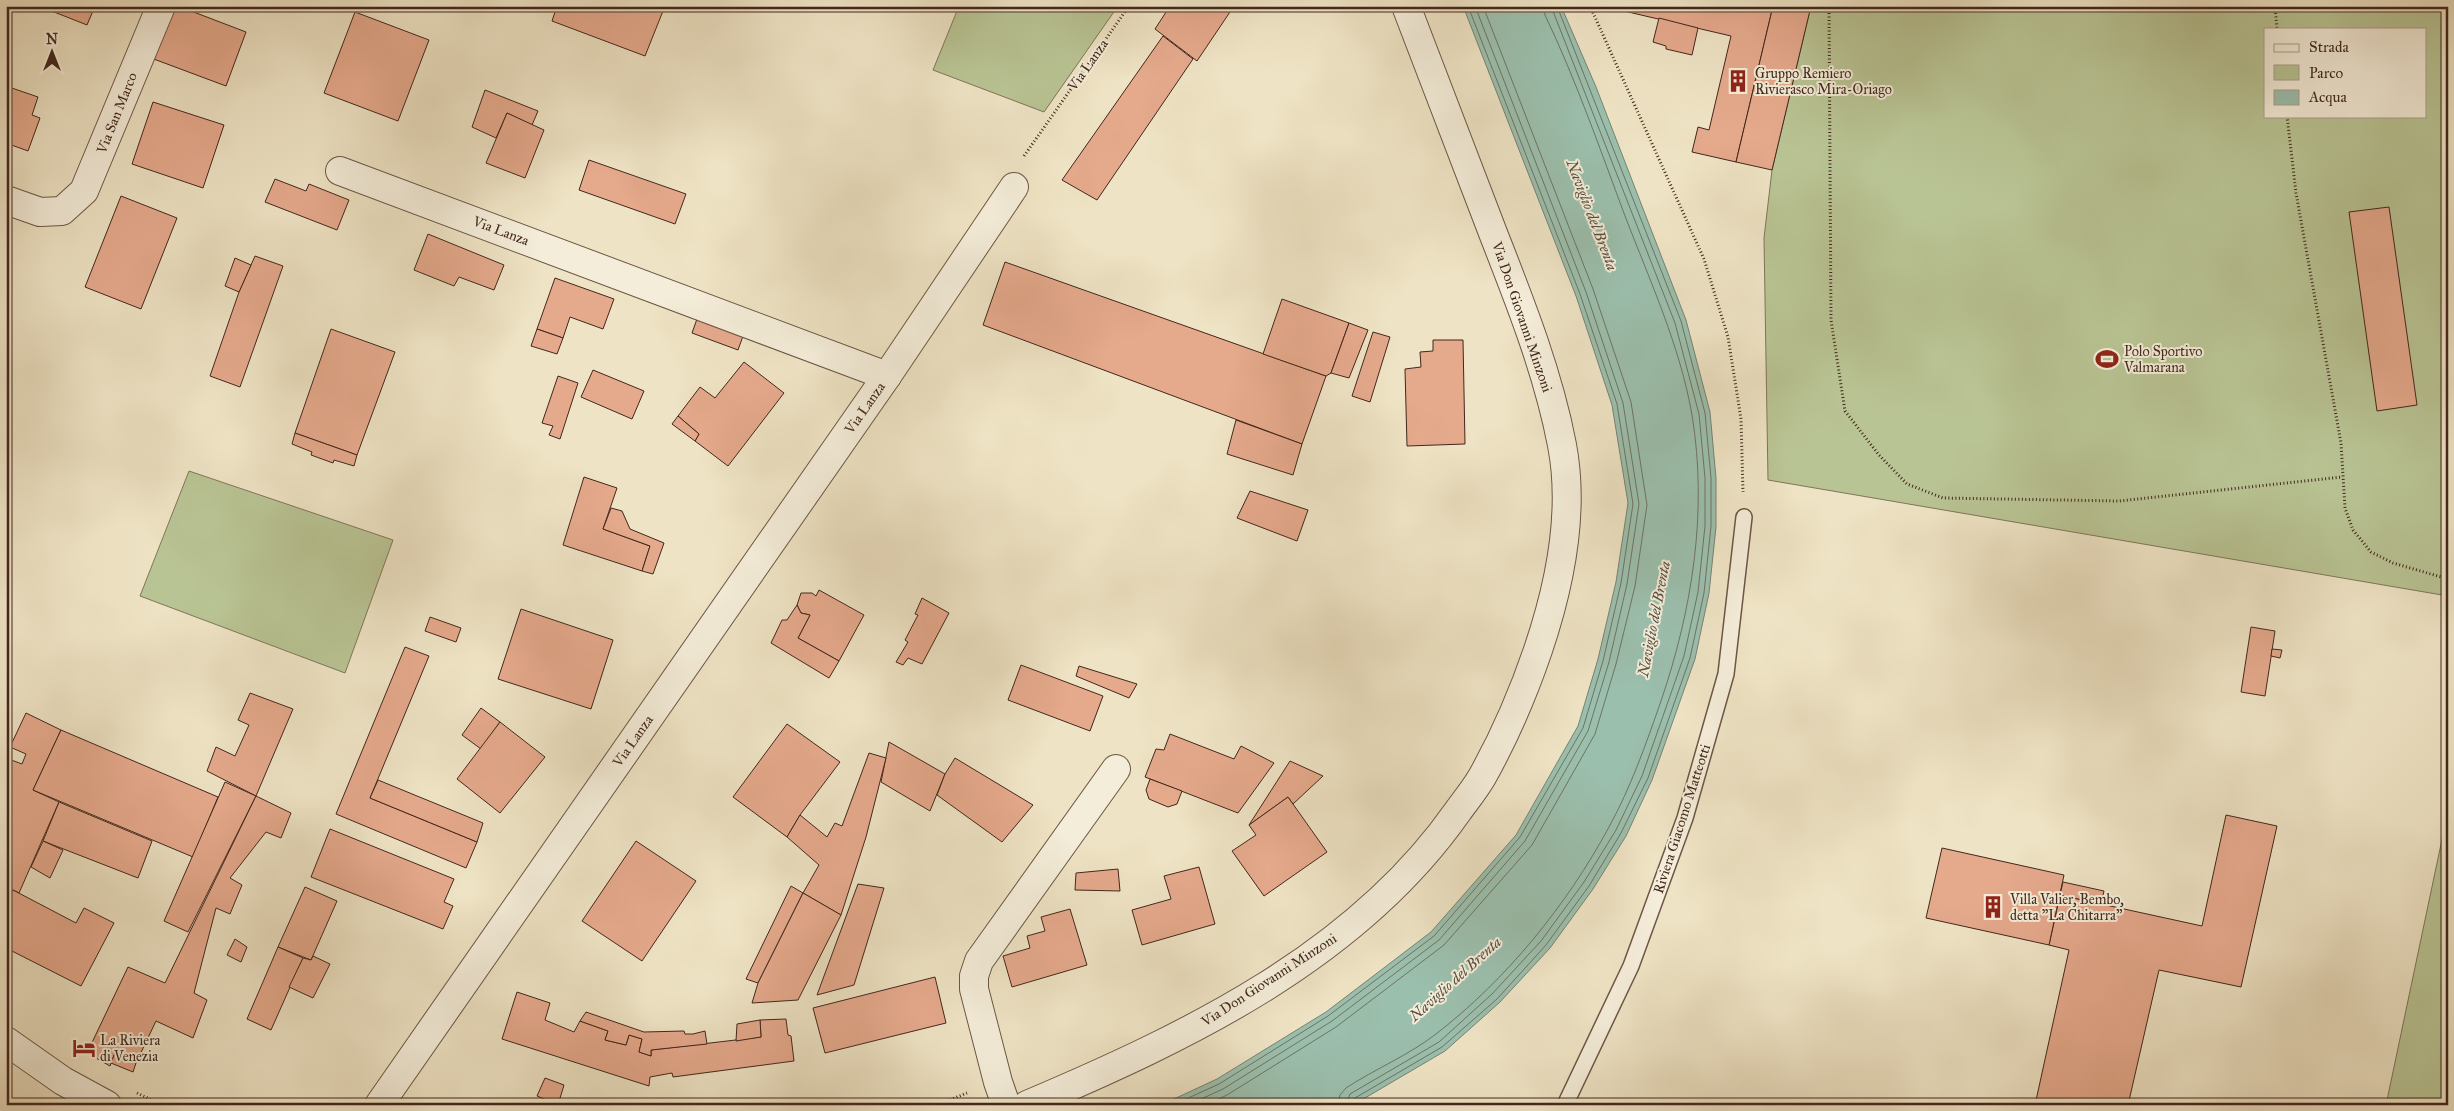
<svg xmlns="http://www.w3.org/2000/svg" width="2454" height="1111" viewBox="0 0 2454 1111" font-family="'IM FELL Great Primer',serif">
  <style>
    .green { fill: #b9c494; stroke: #7e7658; fill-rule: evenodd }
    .water { fill: #9bbfad; stroke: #778273 }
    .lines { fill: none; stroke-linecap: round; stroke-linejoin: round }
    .shore { stroke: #6e7364; stroke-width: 1 }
    .building { fill: #e5a98c; stroke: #42271c }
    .service-casing { stroke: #6d5646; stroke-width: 18 }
    .minor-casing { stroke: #6d5646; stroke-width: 30 }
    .path { stroke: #42271c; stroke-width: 3; stroke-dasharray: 1 2.5; stroke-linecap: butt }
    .service { stroke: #f4edd9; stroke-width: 15 }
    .minor { stroke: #f4edd9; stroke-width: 28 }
    .labels { text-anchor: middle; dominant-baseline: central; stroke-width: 4; stroke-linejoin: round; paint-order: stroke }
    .street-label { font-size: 14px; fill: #42271c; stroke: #f4edd9 }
    .poi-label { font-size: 14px; fill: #42271c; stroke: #f4edd9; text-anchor: start }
    .water-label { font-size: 15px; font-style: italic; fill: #584d40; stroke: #f4edd9 }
  </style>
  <rect width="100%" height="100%" fill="#eee3c4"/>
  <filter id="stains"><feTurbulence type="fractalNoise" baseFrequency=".004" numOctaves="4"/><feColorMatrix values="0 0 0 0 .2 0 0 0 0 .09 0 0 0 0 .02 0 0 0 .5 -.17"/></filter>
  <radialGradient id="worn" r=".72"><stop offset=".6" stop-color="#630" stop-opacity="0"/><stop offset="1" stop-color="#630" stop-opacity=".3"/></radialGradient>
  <g class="green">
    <polygon points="959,6 1118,6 1044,112 933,70"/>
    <path d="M1811 6H2448V596L1768 480 1764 238 1772 170ZM2265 29H2425V116H2265Z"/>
    <polygon points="189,471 393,540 345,673 140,596"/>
    <polygon points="2448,811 2448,1105 2386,1105"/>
  </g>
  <polygon class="water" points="1463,6 1561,6 1596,87 1686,320 1710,412 1716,478 1716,527 1709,593 1695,659 1652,780 1626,836 1593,889 1550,948 1500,1002 1445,1051 1353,1105 1161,1105 1217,1079 1326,1012 1431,932 1516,835 1578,726 1598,659 1616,582 1628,503 1612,405 1576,296"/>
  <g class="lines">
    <g class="shore">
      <polyline points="1173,1105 1219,1084 1328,1016 1434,936 1520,837 1583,728 1603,661 1621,583 1633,504 1617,404 1580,294 1468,6"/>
      <polyline points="1188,1105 1223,1089 1332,1021 1439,940 1525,841 1588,731 1609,662 1627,584 1639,504 1623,403 1586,292 1475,6"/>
      <polyline points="1206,1105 1227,1095 1336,1027 1444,945 1532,845 1595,734 1616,664 1635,586 1647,505 1631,402 1593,289 1483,6"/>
      <path d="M1338 1105 1340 1095 1346 1088C1375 1069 1409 1055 1436 1034 1506 980 1567 905 1609 827 1631 787 1646 744 1661 701 1692 610 1708 512 1692 415 1680 346 1650 281 1625 216 1600 149 1576 80 1545 15L1543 6"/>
      <polyline points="1346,1105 1350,1094 1439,1042 1492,994 1541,941 1584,882 1616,830 1642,776 1684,656 1698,592 1705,526 1705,478 1699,414 1675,323 1551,6"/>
      <polyline points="1352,1105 1355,1098 1442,1047 1497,999 1546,945 1589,886 1621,833 1648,778 1690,658 1704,593 1711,526 1711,478 1705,413 1681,321 1557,6"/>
    </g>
  </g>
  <g class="building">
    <polygon points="39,6 95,6 87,25"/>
    <polygon points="170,6 178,6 246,32 226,86 151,58"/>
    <polygon points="557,6 665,6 645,56 552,21"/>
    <polygon points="1170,6 1234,6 1197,61 1155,29"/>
    <polygon points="1625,6 1740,6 1761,11 1762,6 1773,6 1736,162 1692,152 1698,127 1709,130 1731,36 1624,11"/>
    <polygon points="1773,6 1811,6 1772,170 1736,162"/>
    <polygon points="355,12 429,40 398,121 324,93"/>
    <polygon points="1659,18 1698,28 1692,55 1666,49 1666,46 1653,42"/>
    <polygon points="1163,36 1193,59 1097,200 1062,180"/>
    <polygon points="6,86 38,97 32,115 40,118 28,151 6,143"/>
    <polygon points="485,90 538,111 532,125 507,113 496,138 472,127"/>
    <polygon points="153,102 224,125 203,188 132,164"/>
    <polygon points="507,113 544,130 525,178 486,163"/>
    <polygon points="589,160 686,194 675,224 579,190"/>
    <polygon points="275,179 306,191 309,184 349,200 337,230 265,202"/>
    <polygon points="121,196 177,218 141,309 85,287"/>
    <polygon points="2389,207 2417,405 2377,411 2349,212"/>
    <polygon points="428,234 504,265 494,290 459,277 454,286 414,270"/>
    <polygon points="255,256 283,266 240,387 210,376 239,292"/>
    <polygon points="235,258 251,265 239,292 225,286"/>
    <polygon points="1005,262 1326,376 1302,444 983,325"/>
    <polygon points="555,278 614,299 603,329 570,317 563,338 537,329"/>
    <polygon points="1282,299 1349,323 1331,373 1326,376 1263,354"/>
    <polygon points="697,319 743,336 738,350 692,333"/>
    <polygon points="1349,323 1368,330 1349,378 1331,373"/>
    <polygon points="331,329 395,352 357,455 295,433"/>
    <polygon points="537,329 563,338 557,354 531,346"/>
    <polygon points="1373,332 1390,337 1370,402 1352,396"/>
    <polygon points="1433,340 1463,340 1465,444 1407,446 1405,369 1421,367 1420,352 1433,351"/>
    <polygon points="744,362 784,393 728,466 695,441 699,434 678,416 700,387 715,398"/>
    <polygon points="593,370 644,391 632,419 581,397"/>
    <polygon points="558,376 578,383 560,439 549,435 553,426 542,423"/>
    <polygon points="678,416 699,434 695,441 672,424"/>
    <polygon points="1236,420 1302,444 1293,475 1227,454"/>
    <polygon points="295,433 357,455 354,466 334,460 333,463 311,455 312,452 292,444"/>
    <polygon points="584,477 617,488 603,529 650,546 642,571 563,545"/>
    <polygon points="1250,491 1308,510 1297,541 1237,518"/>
    <polygon points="611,508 622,511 630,529 664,543 653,574 642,571 650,546 603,529"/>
    <polygon points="819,590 864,615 839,661 798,638 810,615 801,613 797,605 801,593 812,593 816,596"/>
    <polygon points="922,598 949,613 922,664 908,658 903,665 896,662 908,642 905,640 918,615 915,614"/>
    <polygon points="797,605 801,613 810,615 798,638 839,661 829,678 771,643 782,620 787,620"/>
    <polygon points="521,609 613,640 591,709 498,679"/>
    <polygon points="430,617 461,628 456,642 425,631"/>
    <polygon points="2251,627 2275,631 2265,696 2241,692"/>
    <polygon points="405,647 429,656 370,798 477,842 466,868 336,814"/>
    <polygon points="2272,649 2282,650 2280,658 2271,656"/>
    <polygon points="1021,665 1103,696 1090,731 1008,700"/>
    <polygon points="1079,666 1137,684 1129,698 1076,676"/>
    <polygon points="250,693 293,709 256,796 207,771 216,747 235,756 249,725 238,720"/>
    <polygon points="481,708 500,722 481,749 462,735"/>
    <polygon points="26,713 61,730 33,790 59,802 19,893 13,890 6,903 6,758 22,764 26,754 10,747"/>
    <polygon points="500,722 545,757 500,813 457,779"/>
    <polygon points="787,724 840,762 800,815 787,837 733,797"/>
    <polygon points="61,730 218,797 193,857 33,790"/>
    <polygon points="1170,734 1234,759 1241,746 1274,763 1238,813 1145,777 1156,749 1164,750"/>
    <polygon points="889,742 945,774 930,811 881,782"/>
    <polygon points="869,753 886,758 866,837 841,915 803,893 819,865 787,837 800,815 827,837 835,823 842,826"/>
    <polygon points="955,758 1033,805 1002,842 937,795 945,774"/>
    <polygon points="1290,761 1323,776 1293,804 1288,797 1249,825"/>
    <polygon points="1150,779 1182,791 1177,804 1168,807 1149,799 1146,790"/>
    <polygon points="378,780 483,823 477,842 370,798"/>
    <polygon points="225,782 256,796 188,932 164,921"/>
    <polygon points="256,796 291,813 281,838 266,832 230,878 242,885 230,914 216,908 194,993 207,1000 193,1038 156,1021 136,1063 115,1053 110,1066 87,1053 128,967 165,983"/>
    <polygon points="1288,797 1327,852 1264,896 1232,851 1256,835 1249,825"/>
    <polygon points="59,802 152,841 138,878 43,841"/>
    <polygon points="2226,815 2277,826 2241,987 2159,970 2128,1105 2035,1105 2069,950 2049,945 2060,895 2202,926"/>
    <polygon points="330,829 454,879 444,902 453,906 443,929 311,877"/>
    <polygon points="43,841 63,850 50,878 31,867"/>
    <polygon points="636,841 696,881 642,961 582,921"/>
    <polygon points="1942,848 2064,875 2049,945 1926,918"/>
    <polygon points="1199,867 1215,924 1142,945 1132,910 1171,899 1164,876"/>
    <polygon points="1118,869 1120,891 1075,890 1076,873"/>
    <polygon points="2063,882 2104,891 2101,904 2060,895"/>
    <polygon points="858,884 884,888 854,985 817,995"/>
    <polygon points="791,886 803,893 758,983 746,979"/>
    <polygon points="305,887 337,901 311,960 278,947"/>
    <polygon points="13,890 76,923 84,908 114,923 81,986 6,948 6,903"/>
    <polygon points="803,893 841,915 798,1000 752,1003 758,983"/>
    <polygon points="1070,909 1087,965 1012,987 1003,956 1030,948 1027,936 1045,931 1041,917"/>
    <polygon points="235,939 247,947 241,962 227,955"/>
    <polygon points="278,947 303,958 271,1030 247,1019"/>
    <polygon points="313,956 330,964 313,998 289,987 303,958 311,960"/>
    <polygon points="935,977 946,1023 825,1053 813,1008"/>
    <polygon points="517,992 550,1003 545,1020 574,1032 580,1021 608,1031 605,1040 626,1045 629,1035 642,1039 639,1052 651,1056 651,1050 761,1037 760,1020 786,1019 788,1035 791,1036 794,1061 673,1077 672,1073 650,1077 649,1086 502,1039"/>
    <polygon points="586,1012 644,1032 684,1031 685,1034 693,1034 705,1031 707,1044 651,1050 651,1056 639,1052 642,1039 629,1035 626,1045 605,1040 608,1031 580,1021"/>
    <polygon points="760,1020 761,1037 736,1041 737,1024"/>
    <polygon points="115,1053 136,1063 133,1072 111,1063"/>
    <polygon points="545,1078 564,1085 558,1105 537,1096"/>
  </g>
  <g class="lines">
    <defs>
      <polyline id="service" points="1565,1105 1631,966 1685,818 1726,674 1744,517"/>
      <g id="minor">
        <polyline points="340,171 887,376"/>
        <polyline points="6,200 40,212 62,211 84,191 161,6"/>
        <polyline points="6,1041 63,1081 107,1105"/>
        <polyline points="379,1105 887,376 1014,187"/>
        <polyline points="1006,1105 998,1082 974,989 974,976 979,961 1116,769"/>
        <path d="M1027 1105C1187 1037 1356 957 1458 811 1466 800 1475 789 1482 777 1505 736 1523 694 1538 650 1560 585 1575 513 1562 445 1548 372 1520 302 1493 233 1464 158 1435 82 1406 6"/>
      </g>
    </defs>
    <use href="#service" class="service-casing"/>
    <use href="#minor" class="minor-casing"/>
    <g class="path">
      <polyline points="1590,6 1704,259 1728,337 1741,419 1743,492"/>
      <polyline points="1829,6 1831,320 1845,411 1879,455 1907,484 1943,498 2119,501 2342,477"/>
      <polyline points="2275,6 2277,29"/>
      <polyline points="2287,116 2296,193 2341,443 2345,508 2353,530 2371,552 2393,563 2448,579"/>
      <polyline points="1024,156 1129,6"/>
      <polyline points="137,1093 162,1105"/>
      <polyline points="937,1105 967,1093"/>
    </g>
    <use href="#service" class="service"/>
    <use href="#minor" class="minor"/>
  </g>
  <defs>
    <symbol id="building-bare" viewBox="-9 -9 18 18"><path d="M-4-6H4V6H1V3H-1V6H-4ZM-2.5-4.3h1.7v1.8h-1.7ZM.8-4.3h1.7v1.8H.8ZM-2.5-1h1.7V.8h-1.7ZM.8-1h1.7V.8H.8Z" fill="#8f2418" stroke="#f4edd9" stroke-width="2.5" paint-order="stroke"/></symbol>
    <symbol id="stadium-bare" viewBox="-9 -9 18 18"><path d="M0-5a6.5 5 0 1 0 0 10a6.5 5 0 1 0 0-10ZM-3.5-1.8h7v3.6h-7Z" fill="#8f2418" stroke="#f4edd9" stroke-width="2.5" paint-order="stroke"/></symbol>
    <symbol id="hotel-bare" viewBox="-9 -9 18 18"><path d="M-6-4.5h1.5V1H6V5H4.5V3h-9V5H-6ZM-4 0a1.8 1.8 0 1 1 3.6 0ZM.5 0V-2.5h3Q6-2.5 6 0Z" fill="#8f2418" stroke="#f4edd9" stroke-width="2.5" paint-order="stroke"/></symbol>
  </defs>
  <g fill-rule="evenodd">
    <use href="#building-bare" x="1722" y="65" width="32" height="32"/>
    <use href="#stadium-bare" x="2091" y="343" width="32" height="32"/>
    <use href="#building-bare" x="1977" y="891" width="32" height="32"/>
    <use href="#hotel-bare" x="68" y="1032" width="32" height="32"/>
  </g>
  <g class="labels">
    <g class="street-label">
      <text transform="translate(1088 65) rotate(-55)">Via Lanza</text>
      <text transform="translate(117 113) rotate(-68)">Via San Marco</text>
      <text transform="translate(501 231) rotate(21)">Via Lanza</text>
      <text transform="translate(1522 317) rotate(71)">Via Don Giovanni Minzoni</text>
      <text transform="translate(865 408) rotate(-55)">Via Lanza</text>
      <text transform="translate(633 741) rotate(-55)">Via Lanza</text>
      <text transform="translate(1682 819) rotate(-72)">Riviera Giacomo Matteotti</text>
      <text transform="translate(1269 980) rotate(-33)">Via Don Giovanni Minzoni</text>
    </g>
    <g class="poi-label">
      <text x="1755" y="73">Gruppo Remiero<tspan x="1755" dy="16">Rivierasco Mira-Oriago</tspan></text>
      <text x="2124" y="351">Polo Sportivo<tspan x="2124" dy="16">Valmarana</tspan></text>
      <text x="2010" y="899">Villa Valier, Bembo,<tspan x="2010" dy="16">detta "La Chitarra"</tspan></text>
      <text x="100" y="1040">La Riviera<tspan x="100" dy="16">di Venezia</tspan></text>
    </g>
    <g class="water-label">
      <text transform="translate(1592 215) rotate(69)">Naviglio del Brenta</text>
      <text transform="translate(1654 619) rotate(-79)">Naviglio del Brenta</text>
      <text transform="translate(1455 979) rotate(-42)">Naviglio del Brenta</text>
    </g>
  </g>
  <rect width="2454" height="1111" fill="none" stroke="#eee3c4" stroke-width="25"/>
  <rect x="8" y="8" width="2439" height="1096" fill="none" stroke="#42271c" stroke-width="2.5"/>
  <rect x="12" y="12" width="2429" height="1086" fill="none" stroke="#42271c"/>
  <rect x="2264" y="28" width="162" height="90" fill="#f4edd9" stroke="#ad9e8d"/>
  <rect x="2274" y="44" width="25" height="8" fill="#f4edd9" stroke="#ad9e8d"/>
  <text x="2309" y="52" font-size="15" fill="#42271c">Strada</text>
  <rect x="2274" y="65" width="25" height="15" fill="#b9c494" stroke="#ad9e8d"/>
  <text x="2309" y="78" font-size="15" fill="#42271c">Parco</text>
  <rect x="2274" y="90" width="25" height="15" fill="#9bbfad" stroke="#ad9e8d"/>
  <text x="2309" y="102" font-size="15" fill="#42271c">Acqua</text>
  <g transform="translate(52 52)" stroke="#f4edd9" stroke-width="4" paint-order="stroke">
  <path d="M0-4L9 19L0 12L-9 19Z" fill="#42271c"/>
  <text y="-8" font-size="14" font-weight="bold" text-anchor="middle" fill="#42271c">N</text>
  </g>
  <rect width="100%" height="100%" filter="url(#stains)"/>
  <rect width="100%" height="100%" fill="url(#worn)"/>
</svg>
